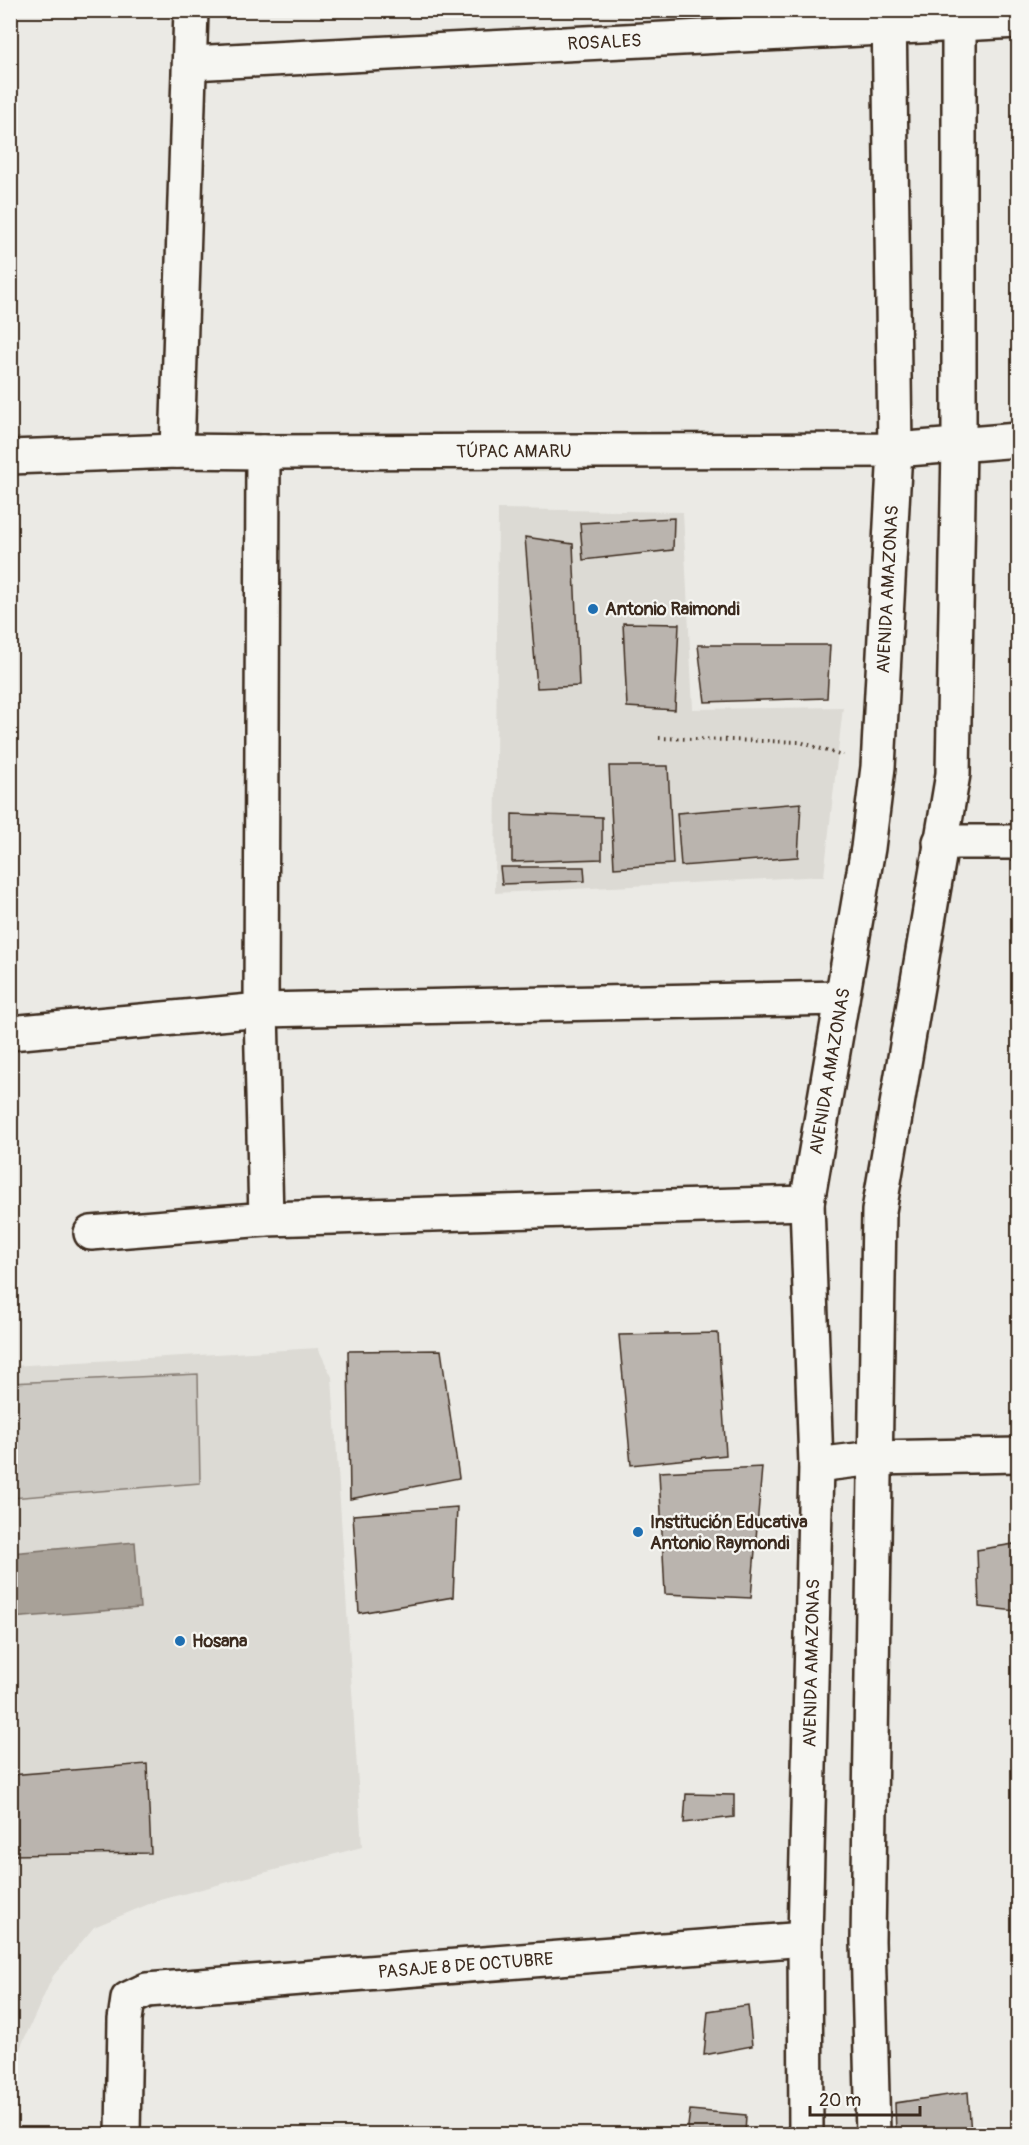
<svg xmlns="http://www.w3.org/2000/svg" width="1029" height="2145" viewBox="0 0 1029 2145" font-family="Pangolin,sans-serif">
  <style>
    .built { fill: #dcdad4 }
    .green { fill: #cdcac4; stroke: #847a71; stroke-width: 1.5 }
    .water { fill: #a8a198; stroke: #7c7167; stroke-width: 1.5 }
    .building { fill: #bab4ae; stroke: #3b2a1e; stroke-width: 1.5 }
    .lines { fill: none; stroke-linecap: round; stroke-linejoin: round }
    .minor-casing { stroke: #3b2a1e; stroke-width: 38 }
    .path { stroke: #3b2a1e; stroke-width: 4; stroke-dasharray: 1.5 4.5; stroke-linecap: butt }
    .minor { stroke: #f6f6f2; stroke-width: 33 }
    .poi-dot { fill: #1f6fb2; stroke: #f6f6f2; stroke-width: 2 }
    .labels { text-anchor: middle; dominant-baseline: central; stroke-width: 4.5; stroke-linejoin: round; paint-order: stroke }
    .street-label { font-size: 18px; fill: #3b2a1e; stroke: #f6f6f2 }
    .poi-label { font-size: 18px; font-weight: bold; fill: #3b2a1e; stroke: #f6f6f2; text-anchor: start }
  </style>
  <rect width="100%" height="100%" fill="#ebeae5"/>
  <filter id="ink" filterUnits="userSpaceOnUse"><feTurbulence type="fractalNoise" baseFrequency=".0167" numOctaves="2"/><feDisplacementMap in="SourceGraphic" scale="12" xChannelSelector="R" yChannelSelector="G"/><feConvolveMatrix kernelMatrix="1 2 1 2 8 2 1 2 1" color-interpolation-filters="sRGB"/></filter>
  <g filter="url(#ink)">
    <g class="built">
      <polygon points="498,509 683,512 693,709 843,707 824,876 495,893"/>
      <polygon points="318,1348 332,1377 362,1847 156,1901 94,1927 53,1976 11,2068 11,1366"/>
    </g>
    <polygon class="green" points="198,1374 200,1483 11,1498 11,1383"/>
    <polygon class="water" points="135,1542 140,1608 11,1618 11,1553"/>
    <g class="building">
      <polygon points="674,518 673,550 583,560 580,523"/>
      <polygon points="525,537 573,544 579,686 537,688"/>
      <polygon points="623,623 679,624 675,710 627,707"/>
      <polygon points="698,645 830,645 827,698 705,702"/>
      <polygon points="609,766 668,766 673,864 614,868"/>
      <polygon points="801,803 798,857 681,866 677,813"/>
      <polygon points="512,814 602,817 602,859 512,862"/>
      <polygon points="500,867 584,867 585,881 502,884"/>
      <polygon points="718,1333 726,1455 631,1465 619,1335"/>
      <polygon points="441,1350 459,1478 350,1499 348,1351"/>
      <polygon points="762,1467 751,1598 665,1594 659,1472"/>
      <polygon points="457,1507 453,1597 359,1613 353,1515"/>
      <polygon points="1014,1544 1016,1611 979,1607 977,1550"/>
      <polygon points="147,1764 151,1853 10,1855 10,1775"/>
      <polygon points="686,1794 734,1795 734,1817 684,1823"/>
      <polygon points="748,2005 752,2046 704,2055 708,2011"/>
      <polygon points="968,2092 971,2134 896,2134 895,2103"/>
      <polygon points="690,2110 746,2115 745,2134 687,2134"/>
    </g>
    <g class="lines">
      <defs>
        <g id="minor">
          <path id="s1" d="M191 63 1018 21"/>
          <polyline points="177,451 191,10"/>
          <polyline points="263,452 261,1010 266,1219"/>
          <path id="s2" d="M10 457 177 451 263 452 895 450 1018 440"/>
          <polyline points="940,842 1018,842"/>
          <polyline points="10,1033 261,1010 842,998"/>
          <polyline points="91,1233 266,1219 807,1203"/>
          <polyline points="816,1465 874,1458 1018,1455"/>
          <path id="s3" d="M123 2134 125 2020 128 1999 147 1990 805 1939"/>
          <path id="s4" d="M806 2134 805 1939 816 1465 807 1203 868 848 878 767 895 450 889 10"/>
          <polyline points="873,2134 868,1941 879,1211 953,774 959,445 959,10"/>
        </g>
      </defs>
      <use href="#minor" class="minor-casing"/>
      <polyline class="path" points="659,738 800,742 843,756"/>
      <use href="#minor" class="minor"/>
    </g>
  </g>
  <g class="poi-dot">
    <circle cx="593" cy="609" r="6"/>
    <circle cx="638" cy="1532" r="6"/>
    <circle cx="180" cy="1641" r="6"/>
  </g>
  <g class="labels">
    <g class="street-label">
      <text stroke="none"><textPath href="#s1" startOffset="414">ROSALES</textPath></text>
      <text stroke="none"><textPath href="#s2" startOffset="504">TÚPAC AMARU</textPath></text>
      <text stroke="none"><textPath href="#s4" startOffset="1551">AVENIDA AMAZONAS</textPath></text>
      <text stroke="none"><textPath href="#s4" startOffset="1065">AVENIDA AMAZONAS</textPath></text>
      <text stroke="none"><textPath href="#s4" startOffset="471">AVENIDA AMAZONAS</textPath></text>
      <text stroke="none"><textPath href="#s3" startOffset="476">PASAJE 8 DE OCTUBRE</textPath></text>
    </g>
    <g class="poi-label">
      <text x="605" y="609">Antonio Raimondi</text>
      <text x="650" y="1522">Institución Educativa<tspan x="650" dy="21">Antonio Raymondi</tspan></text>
      <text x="192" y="1641">Hosana</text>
    </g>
  </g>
  <rect width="1029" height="2145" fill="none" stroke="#f6f6f2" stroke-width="36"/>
  <rect x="18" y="18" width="993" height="2109" fill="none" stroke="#3b2a1e" stroke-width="2" filter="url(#ink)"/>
  <path d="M810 2106v9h110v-9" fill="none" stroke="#3b2a1e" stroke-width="3"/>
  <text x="819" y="2106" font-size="18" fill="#3b2a1e" stroke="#f6f6f2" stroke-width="4.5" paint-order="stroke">20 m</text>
</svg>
